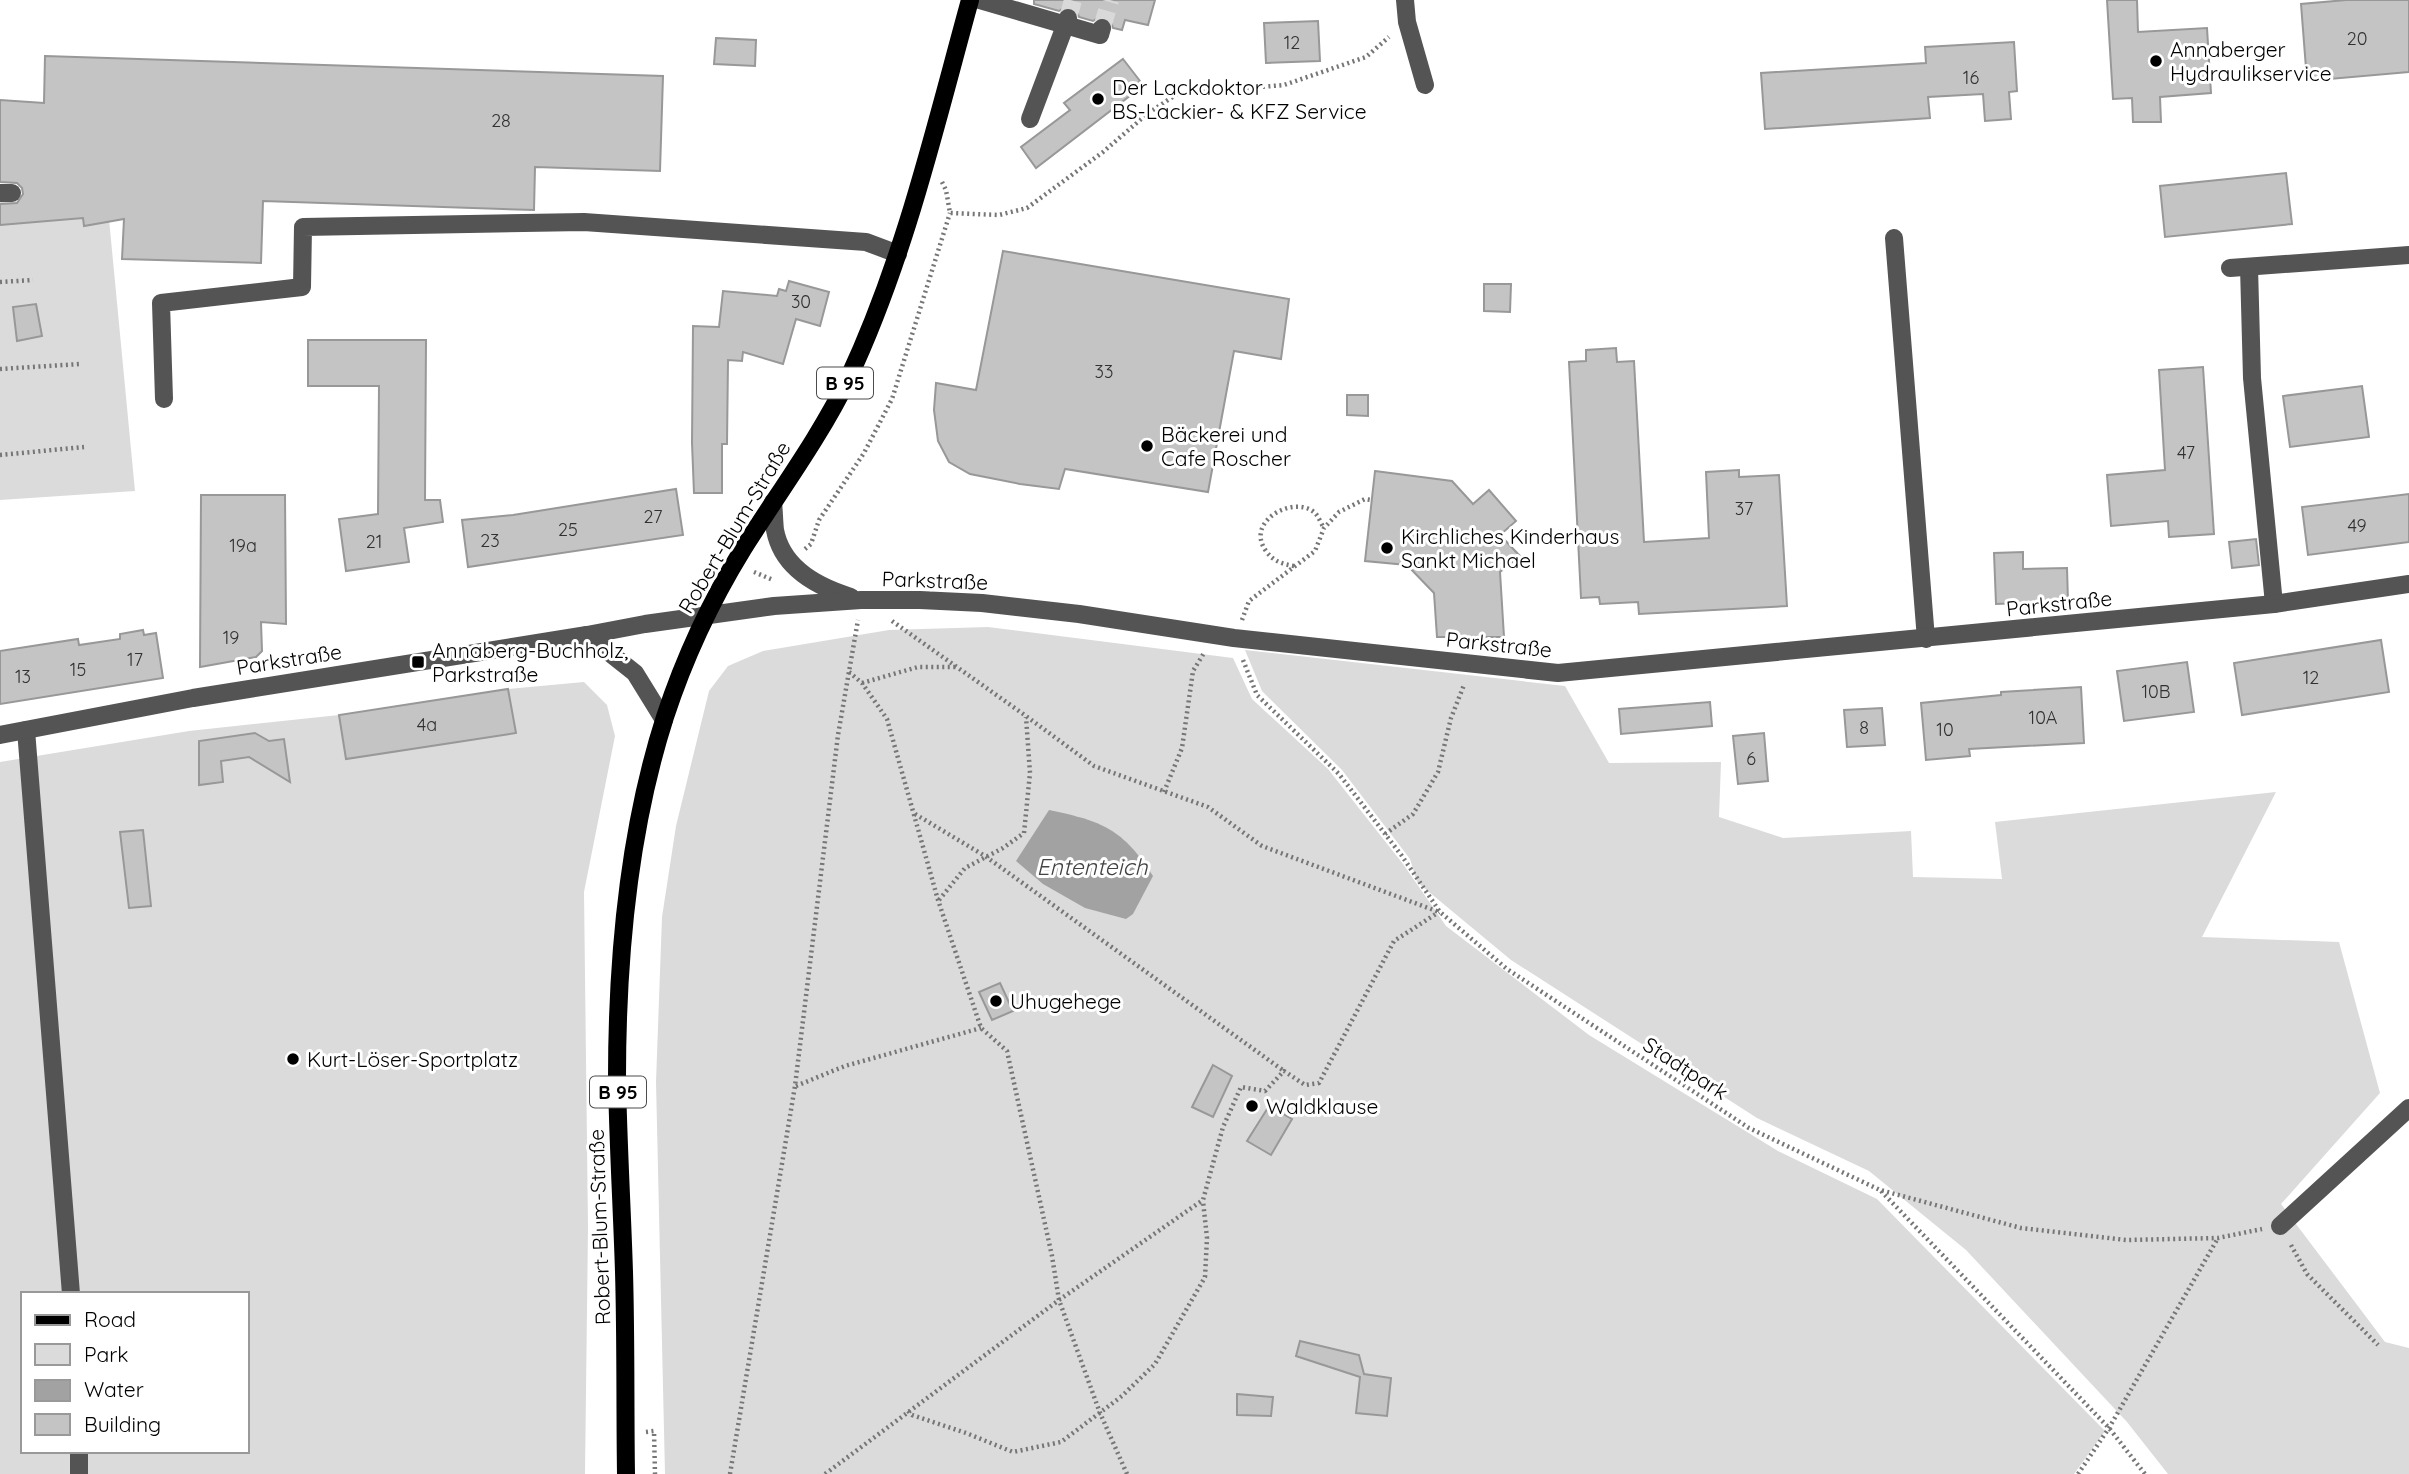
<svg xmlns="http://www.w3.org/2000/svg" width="2409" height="1474" viewBox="0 0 2409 1474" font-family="Quicksand,sans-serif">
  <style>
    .green { fill: #dbdbdb; fill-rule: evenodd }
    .water { fill: #a2a2a2 }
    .building { fill: #c4c4c4; stroke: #989898; stroke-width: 2 }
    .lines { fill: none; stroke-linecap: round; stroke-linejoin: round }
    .minor-tunnel { stroke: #d9d9d9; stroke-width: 18; stroke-dasharray: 18 9; stroke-linecap: butt }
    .path { stroke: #767676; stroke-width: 4.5; stroke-dasharray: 2 3.5; stroke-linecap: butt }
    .minor { stroke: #545454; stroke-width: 18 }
    .major { stroke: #000; stroke-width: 18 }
    .poi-dot { fill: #000; stroke: #fff; stroke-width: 2.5 }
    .labels { text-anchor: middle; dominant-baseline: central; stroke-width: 6; stroke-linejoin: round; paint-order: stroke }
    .number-label { font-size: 18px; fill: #313131 }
    .shield { fill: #fff; stroke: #4c4c4c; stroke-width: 2 }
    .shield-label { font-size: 19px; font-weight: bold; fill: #000 }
    .poi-label { font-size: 21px; fill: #000; stroke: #fff; text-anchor: start }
    .street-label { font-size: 21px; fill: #000; stroke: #fff }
    .water-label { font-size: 23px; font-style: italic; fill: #434343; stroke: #fff }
  </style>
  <rect width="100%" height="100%" fill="#fff"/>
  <g class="green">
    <polygon points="107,198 135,491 0,500 0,202"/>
    <polygon points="988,627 1233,658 1252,699 1328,769 1403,864 1446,926 1589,1035 1778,1151 1877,1199 2105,1431 2074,1474 665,1474 656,1082 662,917 676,826 709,691 728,666 763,651 889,630"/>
    <polygon points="1245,650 1565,686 1609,763 1721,762 1719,817 1783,838 1911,831 1913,877 2002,879 1995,822 2276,792 2202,937 2339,942 2380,1093 2281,1204 2385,1342 2409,1348 2409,1474 2168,1474 2127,1422 1966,1250 1869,1171 1757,1118 1511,960 1417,882 1410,859 1342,770 1262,691"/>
    <path d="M584 682 607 705 615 736 584 892 588 1227 585 1474H0V762L189 731 339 715 508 689ZM23 1294H247V1451H23Z"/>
  </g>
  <path class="water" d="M1049 810C1102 821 1123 829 1153 876L1133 914 1126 919 1085 908 1043 884 1016 861Z"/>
  <g class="building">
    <polygon points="1034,0 1155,0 1148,25 1125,20 1122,30 1113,28 1111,21 1106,17 1099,17 1093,21 1079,17 1077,11 1071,7 1065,7 1059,11 1034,4"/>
    <polygon points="2107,0 2137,0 2138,32 2207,28 2211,93 2160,97 2161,122 2133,122 2132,98 2113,99"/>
    <polygon points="2346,0 2409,0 2409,72 2307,81 2301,4"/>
    <polygon points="1318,21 1320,61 1266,63 1264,23"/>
    <polygon points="716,38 756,40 755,66 714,64"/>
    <polygon points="2014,42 2017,91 2009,92 2011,119 1985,121 1983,94 1928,97 1930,118 1765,129 1761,73 1926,63 1925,47"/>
    <polygon points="45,56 663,76 660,171 535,167 534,210 263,201 261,263 122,259 124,219 84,226 83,218 0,225 0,204 17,203 23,194 22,188 17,183 0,182 0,100 44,103"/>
    <polygon points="1123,59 1140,81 1128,91 1131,95 1036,168 1021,147 1070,110 1064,103"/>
    <polygon points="2286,173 2292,224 2165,237 2160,186"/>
    <polygon points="1003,251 1289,299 1281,359 1234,351 1208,492 1065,469 1059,489 1020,484 970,474 949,462 938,441 934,410 936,383 976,390"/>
    <polygon points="789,281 829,292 820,326 796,319 783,364 743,352 742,361 728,360 727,444 722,444 722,493 694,493 692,443 693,326 719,327 723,291 777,296 779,289 786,291"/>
    <polygon points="1484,284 1511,284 1510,312 1484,311"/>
    <polygon points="36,304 42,336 17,341 13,307"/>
    <polygon points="308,340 426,340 425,500 440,500 443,522 404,528 409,562 346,571 339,519 378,514 379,386 308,386"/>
    <polygon points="1616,348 1617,362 1634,361 1644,542 1709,538 1706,472 1739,470 1739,477 1779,475 1787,606 1639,614 1638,602 1600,604 1599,597 1581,598 1569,362 1586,361 1586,350"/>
    <polygon points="2203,367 2214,534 2169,537 2168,521 2111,526 2107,475 2165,470 2159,370"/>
    <polygon points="2362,386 2369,437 2290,447 2283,396"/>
    <polygon points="1347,395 1368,395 1368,416 1347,415"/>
    <polygon points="1375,471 1452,481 1473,504 1489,490 1516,521 1500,535 1520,556 1500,572 1504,637 1437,637 1434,593 1407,565 1365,561"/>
    <polygon points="676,489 683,535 468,567 462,520 513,515"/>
    <polygon points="2409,494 2409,542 2308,555 2302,507"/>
    <polygon points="201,495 285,495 286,624 261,622 262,651 256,657 200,667"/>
    <polygon points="2256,539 2259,565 2232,568 2229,542"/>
    <polygon points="2023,552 2023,569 2067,568 2068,601 1996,604 1994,553"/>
    <polygon points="143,630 144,635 156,633 163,678 0,704 0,651 78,639 79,645 120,639 120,634"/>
    <polygon points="2381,640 2389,692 2242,715 2234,663"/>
    <polygon points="2187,662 2194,712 2124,721 2117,671"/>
    <polygon points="2081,687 2084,743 1969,749 1970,756 1926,760 1921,703 2001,695 2001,692"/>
    <polygon points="508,689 516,733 346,759 339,715"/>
    <polygon points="1710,702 1712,726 1621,734 1619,709"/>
    <polygon points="1882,708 1885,745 1847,747 1844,710"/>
    <polygon points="255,733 269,741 284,739 290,782 249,757 221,761 223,782 199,785 199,741"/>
    <polygon points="1764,733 1768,781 1738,784 1733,736"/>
    <polygon points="143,830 151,906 129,908 120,832"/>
    <polygon points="1000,983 1013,1011 992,1020 979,992"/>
    <polygon points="1213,1065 1232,1076 1213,1117 1192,1107"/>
    <polygon points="1269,1106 1292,1119 1271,1155 1247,1141"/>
    <polygon points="1300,1341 1359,1355 1364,1374 1391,1378 1387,1416 1356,1413 1360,1377 1296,1356"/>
    <polygon points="1237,1394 1273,1397 1271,1416 1237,1415"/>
  </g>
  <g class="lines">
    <g class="minor-tunnel">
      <polyline points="1068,18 1073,0"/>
      <polyline points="1102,28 1110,0"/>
    </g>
    <g class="path">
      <polyline points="942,182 946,190 950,213 999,215 1027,208 1103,152 1147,114 1177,94 1284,85 1366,57 1389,37"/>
      <polyline points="0,282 33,280"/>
      <polyline points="0,369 80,364"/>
      <polyline points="0,455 84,447"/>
      <polyline points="805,549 811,544 819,520 864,453 892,399 950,213"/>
      <path d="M1294 566C1282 564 1273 561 1266 551 1244 521 1295 494 1315 513 1319 517 1321 524 1324 528"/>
      <polyline points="754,572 773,580"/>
      <polyline points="1242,620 1249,601 1315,551 1324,528 1339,512 1365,499 1371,500"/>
      <polyline points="892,621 1026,716 1094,766 1208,807 1262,846 1439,912"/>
      <polyline points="1243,660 1257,695 1339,774 1402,856 1440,912 1507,969 1749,1128 1880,1190 2021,1228 2126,1240 2218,1238 2262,1229"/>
      <polyline points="849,672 862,683 887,719 938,900 981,1028 1007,1051 1052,1256 1059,1300 1100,1413 1127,1474"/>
      <polyline points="862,683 918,667 957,667"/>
      <polyline points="1164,792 1182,748 1193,671 1204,653"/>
      <polyline points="915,814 985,856 1284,1071"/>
      <polyline points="1385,834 1413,814 1438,772 1451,718 1464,685"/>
      <polyline points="939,900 965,868 1003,848 1024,833 1030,773 1026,717"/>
      <polyline points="796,1086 845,1066 981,1028"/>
      <polyline points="1881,1191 2109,1428 2145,1474"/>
      <polyline points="2291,1245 2307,1274 2378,1345"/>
      <polyline points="908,1411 912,1415 966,1433 1013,1452 1061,1442 1122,1396 1155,1364 1205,1277 1207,1238 1203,1201"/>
      <polyline points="646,1432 654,1431 655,1474"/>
      <polyline points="730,1474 795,1086 838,735 858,620"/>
      <polyline points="825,1474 1059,1300 1203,1200 1223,1127 1241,1087 1265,1091 1284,1071 1305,1085 1319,1083 1394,941 1439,912"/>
      <polyline points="2078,1474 2109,1428 2218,1238"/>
    </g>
    <g class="minor">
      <polyline points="980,0 1100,35 1102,28"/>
      <polyline points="1405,0 1407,22 1425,85"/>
      <polyline points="1030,119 1068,18"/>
      <polyline points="0,193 12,193"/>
      <polyline points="1894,238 1926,639"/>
      <polyline points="2249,267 2252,378 2274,604"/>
      <polyline points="2230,268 2409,255"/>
      <polyline points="164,399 161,303 302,287 303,227 584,222 866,242 898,254"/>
      <path d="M773 502C774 511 774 521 775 530 782 568 818 587 851 597"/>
      <polyline points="587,635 635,673 664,720"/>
      <polyline points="26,730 71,1294"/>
      <polyline points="0,735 193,698 587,635 645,624 774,606 861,600 920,600 982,603 1079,614 1234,638 1558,673 2274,604 2409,584"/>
      <polyline points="2280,1226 2409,1108"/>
      <polyline points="79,1451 79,1474"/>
    </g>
    <path class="major" d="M626 1474C625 1407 626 1339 624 1272 622 1207 618 1143 617 1078 617 958 628 832 665 717 684 659 711 601 743 549 779 492 820 437 849 377 905 257 935 127 970 0"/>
  </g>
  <g class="poi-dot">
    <circle cx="2156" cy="61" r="7"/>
    <circle cx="1098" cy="99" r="7"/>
    <circle cx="1147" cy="446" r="7"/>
    <circle cx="1387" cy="548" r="7"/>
    <rect x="411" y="655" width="14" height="14" rx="3.5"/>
    <circle cx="996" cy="1001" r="7"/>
    <circle cx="293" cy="1059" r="7"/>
    <circle cx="1252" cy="1106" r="7"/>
  </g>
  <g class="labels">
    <g class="number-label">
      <text x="2357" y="38">20</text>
      <text x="1292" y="42">12</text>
      <text x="1971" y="77">16</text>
      <text x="501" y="120">28</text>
      <text x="801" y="301">30</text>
      <text x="1104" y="371">33</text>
      <text x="2186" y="452">47</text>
      <text x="1744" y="508">37</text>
      <text x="653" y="516">27</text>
      <text x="2357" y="525">49</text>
      <text x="568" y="529">25</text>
      <text x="490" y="540">23</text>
      <text x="374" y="541">21</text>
      <text x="243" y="545">19a</text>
      <text x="231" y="637">19</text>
      <text x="135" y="659">17</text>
      <text x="78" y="669">15</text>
      <text x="23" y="676">13</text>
      <text x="2311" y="677">12</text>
      <text x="2156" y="691">10B</text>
      <text x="2043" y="717">10A</text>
      <text x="427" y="724">4a</text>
      <text x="1864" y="727">8</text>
      <text x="1945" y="729">10</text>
      <text x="1751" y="758">6</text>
    </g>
    <g class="shield">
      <rect x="817" y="367.5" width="56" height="31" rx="5"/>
      <rect x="590" y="1076.5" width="56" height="31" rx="5"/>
    </g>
    <g class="shield-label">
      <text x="845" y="383">B 95</text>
      <text x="618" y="1092">B 95</text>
    </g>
    <g class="poi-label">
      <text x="2170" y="49">Annaberger<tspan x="2170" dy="24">Hydraulikservice</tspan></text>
      <text x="1112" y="87">Der Lackdoktor<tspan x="1112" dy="24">BS-Lackier- &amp; KFZ Service</tspan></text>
      <text x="1161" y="434">Bäckerei und<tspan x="1161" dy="24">Cafe Roscher</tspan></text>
      <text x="1401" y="536">Kirchliches Kinderhaus<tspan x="1401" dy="24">Sankt Michael</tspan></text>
      <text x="432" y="650">Annaberg-Buchholz,<tspan x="432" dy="24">Parkstraße</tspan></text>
      <text x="1010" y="1001">Uhugehege</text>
      <text x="307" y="1059">Kurt-Löser-Sportplatz</text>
      <text x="1266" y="1106">Waldklause</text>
    </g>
    <g class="street-label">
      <text transform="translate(734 527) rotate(-59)">Robert-Blum-Straße</text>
      <text transform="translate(935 580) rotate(2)">Parkstraße</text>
      <text transform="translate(2059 603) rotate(-6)">Parkstraße</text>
      <text transform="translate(1499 644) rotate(6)">Parkstraße</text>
      <text transform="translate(289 659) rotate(-9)">Parkstraße</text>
      <text transform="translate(1686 1068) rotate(33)">Stadtpark</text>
      <text transform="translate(599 1227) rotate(-92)">Robert-Blum-Straße</text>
    </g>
    <g class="water-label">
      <text x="1092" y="866">Ententeich</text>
    </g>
  </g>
  <rect x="21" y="1292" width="228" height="161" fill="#ffffff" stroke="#999999" stroke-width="2"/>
  <rect x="35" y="1315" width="35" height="10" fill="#000000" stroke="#999999" stroke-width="2"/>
  <text x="84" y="1327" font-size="21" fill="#000000">Road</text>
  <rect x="35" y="1344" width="35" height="21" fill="#dbdbdb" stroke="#999999" stroke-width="2"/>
  <text x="84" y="1362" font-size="21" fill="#000000">Park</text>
  <rect x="35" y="1380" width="35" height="21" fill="#a2a2a2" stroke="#999999" stroke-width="2"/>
  <text x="84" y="1397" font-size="21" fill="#000000">Water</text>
  <rect x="35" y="1414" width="35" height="21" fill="#c4c4c4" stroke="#999999" stroke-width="2"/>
  <text x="84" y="1432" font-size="21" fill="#000000">Building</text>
</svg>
